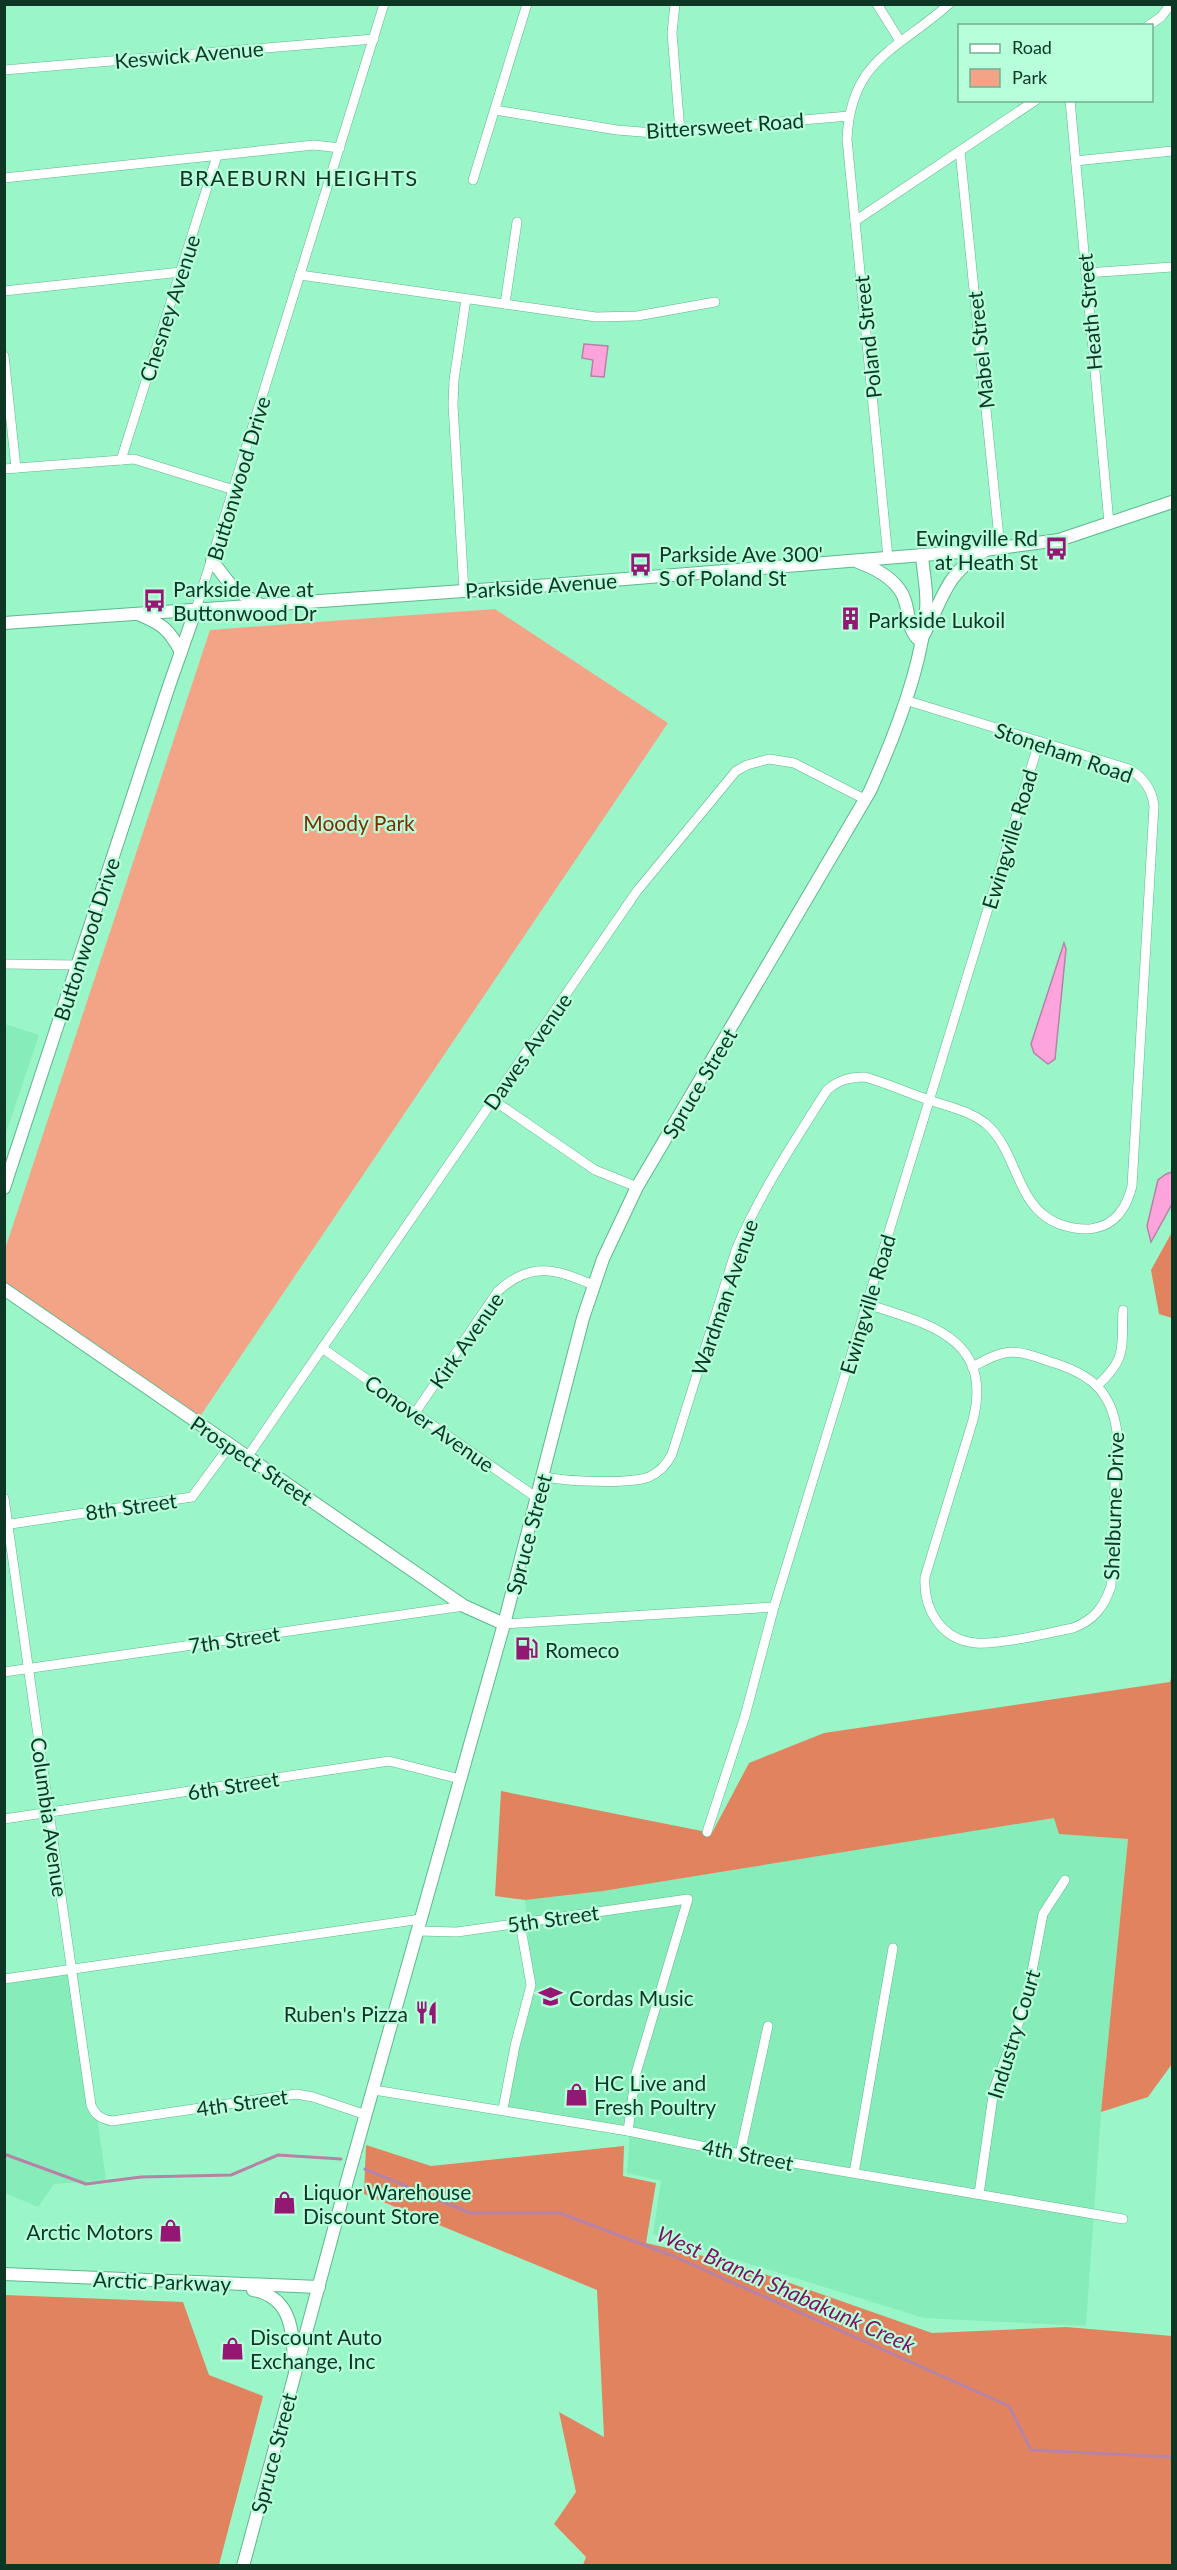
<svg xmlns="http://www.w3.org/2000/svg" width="1177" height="2570" viewBox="0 0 1177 2570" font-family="Lato,sans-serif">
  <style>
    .built { fill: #86ecba }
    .green { fill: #f3a486 }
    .forest { fill: #e2835f }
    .water { fill: #fea4dd; stroke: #b683a6; stroke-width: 1.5 }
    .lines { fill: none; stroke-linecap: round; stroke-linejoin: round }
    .stream { stroke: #b683a6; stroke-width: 3 }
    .street-casing { stroke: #5cb88d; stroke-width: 10 }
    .secondary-casing { stroke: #5cb88d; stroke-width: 14 }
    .street { stroke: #fff; stroke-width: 9 }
    .secondary { stroke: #fff; stroke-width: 12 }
    .labels { text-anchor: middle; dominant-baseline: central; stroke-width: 4.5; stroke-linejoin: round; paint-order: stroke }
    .street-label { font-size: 21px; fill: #0e3625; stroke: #b7ffda }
    .poi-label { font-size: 21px; fill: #0e3625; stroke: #b7ffda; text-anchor: start }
    .park-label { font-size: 21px; fill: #812c00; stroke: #b7ffda }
    .neighbourhood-label { font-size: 22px; letter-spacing: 1.5px; fill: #0e3625; stroke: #b7ffda }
    .water-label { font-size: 22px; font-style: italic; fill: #7c1461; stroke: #b7ffda }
  </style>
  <rect width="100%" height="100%" fill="#9af6c8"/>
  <g class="built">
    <polygon points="5,1024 39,1035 5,1136 4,1024"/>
    <polygon points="1054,1818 1060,1834 1128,1839 1101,2112 1086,2326 924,2318 653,2234 661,2181 627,2173 630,2132 507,2109 532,1980 525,1900 603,1891"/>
    <polygon points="76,1965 106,2180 54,2184 38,2207 5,2193 4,1975"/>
  </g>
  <polygon class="green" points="495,609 668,723 197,1421 5,1294 5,1249 210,630"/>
  <g class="forest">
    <polygon points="1172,1232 1172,1318 1159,1314 1151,1270"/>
    <polygon points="1172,1674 1172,2064 1148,2097 1101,2112 1128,1839 1059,1834 1054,1818 603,1891 525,1900 495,1896 501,1791 712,1833 749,1763 824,1733 1170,1682"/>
    <polygon points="366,2145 431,2166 624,2146 623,2176 656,2183 646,2243 730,2262 932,2333 1066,2327 1172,2336 1172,2565 583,2565 586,2557 554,2524 576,2492 559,2412 604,2437 597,2290 364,2194"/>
    <polygon points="5,2295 183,2302 209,2375 263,2396 219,2565 5,2565"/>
  </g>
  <g class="water">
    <polygon points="584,344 608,346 604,377 591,376 593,360 582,358"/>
    <polygon points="1064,943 1066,949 1055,1059 1048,1064 1034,1053 1031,1044"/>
    <polygon points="1172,1172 1172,1204 1151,1242 1147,1226 1158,1180 1166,1174"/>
  </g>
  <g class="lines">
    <g class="stream">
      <polyline points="4,2154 86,2184 141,2177 231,2175 278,2155 341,2159"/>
      <polyline points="365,2169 470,2213 560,2213 673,2256 1009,2406 1031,2450 1172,2457"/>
    </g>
    <defs>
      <g id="street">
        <polyline points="675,4 672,33 680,131"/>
        <polyline points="877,4 900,41"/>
        <polyline points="1148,26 1161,17 1171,4"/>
        <polyline points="4,70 374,39"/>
        <polyline points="1070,100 1109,523"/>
        <polyline points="495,110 617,130 654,133 849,116"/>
        <polyline points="960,151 1000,548"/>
        <polyline points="1075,161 1172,151"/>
        <polyline points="4,178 314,145 340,148"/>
        <polyline points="473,180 527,4"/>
        <polyline points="855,221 1036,100"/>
        <polyline points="1086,273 1172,267"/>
        <polyline points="300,275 596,317 637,316 715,302"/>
        <polyline points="4,291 181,272"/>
        <polyline points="505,304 517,222"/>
        <polyline points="4,356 16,468"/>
        <polyline points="121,460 217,156"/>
        <polyline points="4,469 134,459 234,490"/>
        <path d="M888 558 847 139C851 58 897 51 949 4"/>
        <polyline points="464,591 453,405 454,380 466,299"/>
        <polyline points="196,609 384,4"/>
        <polyline points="4,964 77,965"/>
        <polyline points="493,1100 595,1170 637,1187"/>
        <path d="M867 1304C927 1324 994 1337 973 1420L925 1577C923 1609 941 1640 976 1643 1000 1645 1047 1633 1073 1628 1094 1620 1104 1607 1111 1586L1117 1432C1111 1388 1088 1373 1048 1361 1036 1357 1024 1352 1011 1352 997 1353 984 1361 972 1367"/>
        <polyline points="322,1348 537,1498"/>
        <path d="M1097 1386C1128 1357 1121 1349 1123 1310"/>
        <path d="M415 1413 498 1291C531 1261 556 1269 593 1285"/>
        <polyline points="248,1456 637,891 736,771 747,765 769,759 794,763 866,800"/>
        <path d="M543 1476C562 1482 631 1484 649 1477 660 1472 667 1464 672 1454L736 1250C760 1193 794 1142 827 1090 839 1080 849 1077 865 1077 886 1083 906 1092 926 1099 946 1106 968 1110 985 1123 1019 1151 1014 1206 1059 1224 1071 1228 1083 1231 1095 1228 1117 1224 1127 1206 1132 1186L1154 806C1152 789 1143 777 1129 769L905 700"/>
        <path d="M4 1498 91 2105C95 2115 101 2119 112 2121L296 2094 313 2097 366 2115"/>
        <polyline points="4,1525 192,1497 231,1444"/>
        <polyline points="504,1624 774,1607"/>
        <polyline points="4,1672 464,1606"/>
        <polyline points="4,1819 389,1761 460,1779"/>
        <polyline points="707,1832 745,1716 774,1607 1039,742"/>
        <polyline points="418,1931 457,1932 688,1899 636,2073 628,2131"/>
        <polyline points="4,1979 421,1919"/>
        <polyline points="374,2090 628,2131 740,2154 1123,2219"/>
        <polyline points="503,2109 515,2046 531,1985 520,1923"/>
        <polyline points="740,2154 768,2026"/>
        <polyline points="854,2173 893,1948"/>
        <polyline points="979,2194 994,2089 1026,2003 1043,1914 1065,1880"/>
      </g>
      <g id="secondary">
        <polyline points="212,561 234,589 261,605"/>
        <path d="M858 562C877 569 899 580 905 601 910 616 907 630 920 641 943 603 942 576 983 552"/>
        <path d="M138 614C162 624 169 629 181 652"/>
        <polyline points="4,623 551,585 985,550 1059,540 1172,502"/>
        <polyline points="4,1188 169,686 196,609"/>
        <polyline points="4,1289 464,1606 504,1624"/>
        <polyline points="4,2274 319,2287"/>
        <path d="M253 2290C291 2297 293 2330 294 2363"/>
        <path d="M243 2566 347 2181 504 1624 583 1318 603 1259 637 1187 870 791C893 740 922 666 926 610 928 592 923 573 922 555"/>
      </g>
    </defs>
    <use href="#street" class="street-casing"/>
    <use href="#secondary" class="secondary-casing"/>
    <use href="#street" class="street"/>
    <use href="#secondary" class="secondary"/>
  </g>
  <defs>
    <symbol id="bus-bare" viewBox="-9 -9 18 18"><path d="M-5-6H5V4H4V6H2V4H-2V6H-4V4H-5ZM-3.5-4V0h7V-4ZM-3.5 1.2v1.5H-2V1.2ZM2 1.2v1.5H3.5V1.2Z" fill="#931773" stroke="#b7ffda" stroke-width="2.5" paint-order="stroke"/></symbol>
    <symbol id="building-bare" viewBox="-9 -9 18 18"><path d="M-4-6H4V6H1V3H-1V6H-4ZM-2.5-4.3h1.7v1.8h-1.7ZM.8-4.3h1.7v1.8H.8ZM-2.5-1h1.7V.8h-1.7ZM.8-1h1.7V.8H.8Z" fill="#931773" stroke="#b7ffda" stroke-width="2.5" paint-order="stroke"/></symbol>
    <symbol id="fuel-bare" viewBox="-9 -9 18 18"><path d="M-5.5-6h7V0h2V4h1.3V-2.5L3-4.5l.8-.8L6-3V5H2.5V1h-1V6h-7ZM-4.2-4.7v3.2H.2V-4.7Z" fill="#931773" stroke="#b7ffda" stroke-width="2.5" paint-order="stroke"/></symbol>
    <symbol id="school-bare" viewBox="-9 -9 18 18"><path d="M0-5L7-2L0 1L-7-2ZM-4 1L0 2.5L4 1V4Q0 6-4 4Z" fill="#931773" stroke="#b7ffda" stroke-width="2.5" paint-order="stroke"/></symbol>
    <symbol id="restaurant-bare" viewBox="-9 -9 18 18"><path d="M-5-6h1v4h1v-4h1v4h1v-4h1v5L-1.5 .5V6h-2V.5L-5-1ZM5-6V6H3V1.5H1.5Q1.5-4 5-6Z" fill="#931773" stroke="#b7ffda" stroke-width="2.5" paint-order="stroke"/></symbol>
    <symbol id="shop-bare" viewBox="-9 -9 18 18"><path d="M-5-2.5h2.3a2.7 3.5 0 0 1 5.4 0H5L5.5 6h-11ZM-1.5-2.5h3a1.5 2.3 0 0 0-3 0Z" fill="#931773" stroke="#b7ffda" stroke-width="2.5" paint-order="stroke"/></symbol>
  </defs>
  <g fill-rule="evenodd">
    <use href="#bus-bare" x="1040" y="532" width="33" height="33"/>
    <use href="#bus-bare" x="624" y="548" width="33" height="33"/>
    <use href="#bus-bare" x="138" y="584" width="33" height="33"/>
    <use href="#building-bare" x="834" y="602" width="33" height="33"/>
    <use href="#fuel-bare" x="510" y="1632" width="33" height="33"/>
    <use href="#school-bare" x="534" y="1980" width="33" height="33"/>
    <use href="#restaurant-bare" x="410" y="1996" width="33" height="33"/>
    <use href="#shop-bare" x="560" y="2078" width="33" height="33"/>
    <use href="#shop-bare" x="268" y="2186" width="33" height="33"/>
    <use href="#shop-bare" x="154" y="2214" width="33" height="33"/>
    <use href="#shop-bare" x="216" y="2332" width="33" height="33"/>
  </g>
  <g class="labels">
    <g class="street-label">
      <text transform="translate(189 54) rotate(-5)">Keswick Avenue</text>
      <text transform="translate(725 125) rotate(-4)">Bittersweet Road</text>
      <text transform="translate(169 308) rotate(-72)">Chesney Avenue</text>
      <text transform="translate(1089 312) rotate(-95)">Heath Street</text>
      <text transform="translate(867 337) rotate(-96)">Poland Street</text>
      <text transform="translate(980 350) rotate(-96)">Mabel Street</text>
      <text transform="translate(238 478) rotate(-73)">Buttonwood Drive</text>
      <text transform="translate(541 585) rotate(-4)">Parkside Avenue</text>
      <text transform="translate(1064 752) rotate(19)">Stoneham Road</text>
      <text transform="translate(1009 839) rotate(-73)">Ewingville Road</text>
      <text transform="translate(86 939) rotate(-72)">Buttonwood Drive</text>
      <text transform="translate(527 1051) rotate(-55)">Dawes Avenue</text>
      <text transform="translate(699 1083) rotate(-59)">Spruce Street</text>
      <text transform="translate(724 1297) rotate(-71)">Wardman Avenue</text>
      <text transform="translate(867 1304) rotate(-73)">Ewingville Road</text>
      <text transform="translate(466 1340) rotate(-55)">Kirk Avenue</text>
      <text transform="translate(430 1423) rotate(35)">Conover Avenue</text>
      <text transform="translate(252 1460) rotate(34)">Prospect Street</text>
      <text transform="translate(131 1506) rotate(-8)">8th Street</text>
      <text transform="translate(1113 1506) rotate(-88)">Shelburne Drive</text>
      <text transform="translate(528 1534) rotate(-75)">Spruce Street</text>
      <text transform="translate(234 1639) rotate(-8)">7th Street</text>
      <text transform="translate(233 1785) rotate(-9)">6th Street</text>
      <text transform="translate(50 1817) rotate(82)">Columbia Avenue</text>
      <text transform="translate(553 1918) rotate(-8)">5th Street</text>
      <text transform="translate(1013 2034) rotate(-73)">Industry Court</text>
      <text transform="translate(242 2102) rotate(-8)">4th Street</text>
      <text transform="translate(748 2154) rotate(11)">4th Street</text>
      <text transform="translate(162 2281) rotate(2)">Arctic Parkway</text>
      <text transform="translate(273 2453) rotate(-75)">Spruce Street</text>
    </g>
    <g class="poi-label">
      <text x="1038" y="537" text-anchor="end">Ewingville Rd<tspan x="1038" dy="24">at Heath St</tspan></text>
      <text x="659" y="553">Parkside Ave 300'<tspan x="659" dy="24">S of Poland St</tspan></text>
      <text x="173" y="588">Parkside Ave at<tspan x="173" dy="24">Buttonwood Dr</tspan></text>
      <text x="868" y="619">Parkside Lukoil</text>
      <text x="545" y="1649">Romeco</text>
      <text x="569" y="1997">Cordas Music</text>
      <text x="408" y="2013" text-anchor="end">Ruben's Pizza</text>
      <text x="594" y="2082">HC Live and<tspan x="594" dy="24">Fresh Poultry</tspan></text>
      <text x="303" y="2191">Liquor Warehouse<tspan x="303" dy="24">Discount Store</tspan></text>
      <text x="153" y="2231" text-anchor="end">Arctic Motors</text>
      <text x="250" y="2336">Discount Auto<tspan x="250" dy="24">Exchange, Inc</tspan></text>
    </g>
    <g class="park-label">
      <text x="359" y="822">Moody Park</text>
    </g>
    <g class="neighbourhood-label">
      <text x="299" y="177">BRAEBURN HEIGHTS</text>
    </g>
    <g class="water-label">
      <text transform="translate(786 2289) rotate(24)">West Branch Shabakunk Creek</text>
    </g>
  </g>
  <rect width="1177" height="2570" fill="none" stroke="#0e3625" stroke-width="12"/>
  <rect x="958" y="24" width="195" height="78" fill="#b7ffda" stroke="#73af92" stroke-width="1.5"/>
  <rect x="970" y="44" width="30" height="9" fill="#ffffff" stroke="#73af92" stroke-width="1.5"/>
  <text x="1012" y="54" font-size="18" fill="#0e3625">Road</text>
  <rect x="970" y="69" width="30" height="18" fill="#f3a486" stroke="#73af92" stroke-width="1.5"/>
  <text x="1012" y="84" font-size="18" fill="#0e3625">Park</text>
</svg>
